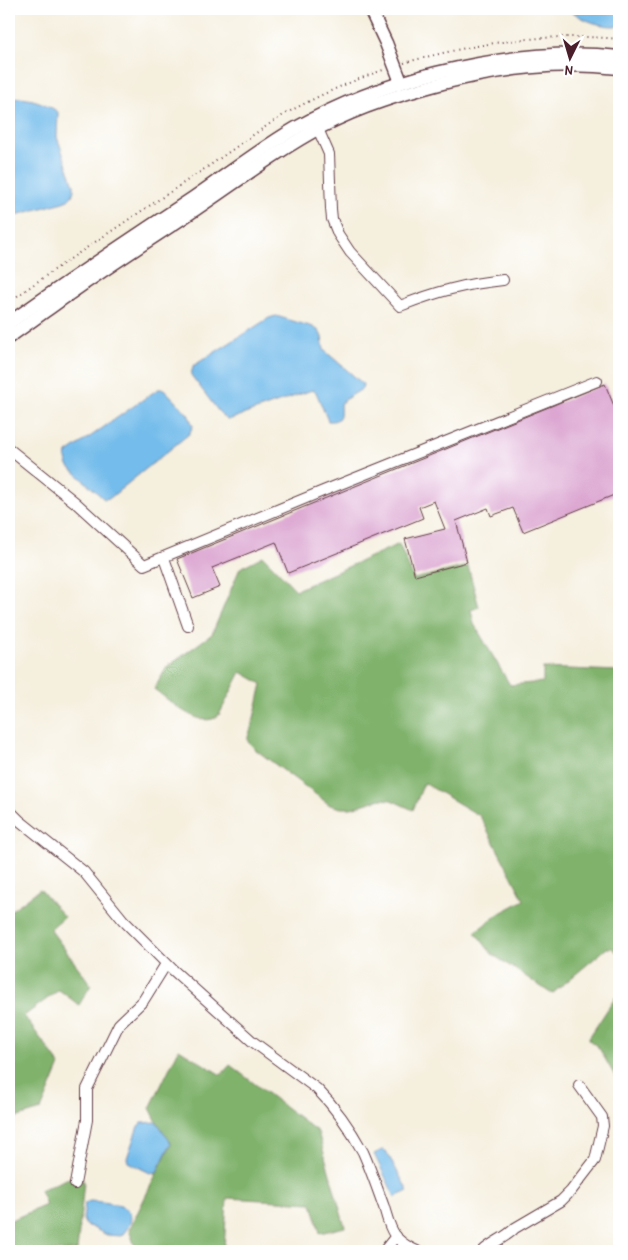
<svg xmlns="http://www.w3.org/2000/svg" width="628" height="1260" viewBox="0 0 628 1260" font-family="'Patrick Hand',sans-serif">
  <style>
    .forest { fill: #80b26c; stroke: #65684c }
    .water { fill: #73bceb; stroke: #5e6e8b }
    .building { fill: #dca6d1 }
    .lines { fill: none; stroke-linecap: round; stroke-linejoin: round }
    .minor-casing { stroke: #643e46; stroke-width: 12 }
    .major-casing { stroke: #643e46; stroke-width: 15 }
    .path { stroke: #643e46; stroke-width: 2; stroke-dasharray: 1 4; stroke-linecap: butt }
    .minor { stroke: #fff; stroke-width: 10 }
    .major { stroke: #fff; stroke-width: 12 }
  </style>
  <rect width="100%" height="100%" fill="#fff"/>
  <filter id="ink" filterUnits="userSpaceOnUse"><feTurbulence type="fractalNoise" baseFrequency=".02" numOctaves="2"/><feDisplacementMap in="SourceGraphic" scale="10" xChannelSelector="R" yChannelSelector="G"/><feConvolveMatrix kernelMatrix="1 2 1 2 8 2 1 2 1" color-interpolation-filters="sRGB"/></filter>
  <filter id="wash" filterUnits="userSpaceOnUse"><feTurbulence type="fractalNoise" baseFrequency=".0096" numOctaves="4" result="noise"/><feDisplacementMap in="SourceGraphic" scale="20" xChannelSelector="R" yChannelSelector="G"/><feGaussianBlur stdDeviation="1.12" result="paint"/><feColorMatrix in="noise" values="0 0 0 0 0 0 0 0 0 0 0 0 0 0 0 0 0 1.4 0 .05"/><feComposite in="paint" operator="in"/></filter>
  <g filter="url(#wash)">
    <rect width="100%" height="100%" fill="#f5efde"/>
    <g class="forest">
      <path d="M399 544 414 579 468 566 479 607 471 610 474 624 510 685 543 682V668L619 671V954L612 948H607L552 994 492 954 475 932 500 913 524 900 480 816 424 783 413 810 391 800 381 799 351 808H341L330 805 256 750 248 742V737L253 722 262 684 241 672 219 715C202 732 168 699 154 689L167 667 212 634 240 568 263 556 296 590Z"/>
      <polygon points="40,889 64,917 50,929 91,985 79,1005 59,990 24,1016 60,1065 41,1110 9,1120 9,912"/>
      <polygon points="619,992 619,1083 599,1048 588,1039"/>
      <polygon points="179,1049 221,1075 230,1065 318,1132 345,1227 320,1233 312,1203 227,1198 224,1251 140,1251 136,1249 129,1230 171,1144 157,1122 150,1108"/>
      <polygon points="69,1178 80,1179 84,1181 77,1251 9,1251 9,1221 46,1205 40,1190"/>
    </g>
    <g class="water">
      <path d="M569 9H604L619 11V26C601 27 583 21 569 9Z"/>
      <path d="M17 98C31 98 46 103 58 112L57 137 74 185V190L72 196 68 200 60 203 16 215 9 216V101Z"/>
      <path d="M276 316 313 327 319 331 322 337 324 350 363 384 362 389 344 400 340 405C341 415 341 422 328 421L316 392 312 390 231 419 227 420 219 412 191 375 193 366 269 318Z"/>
      <polygon points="158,389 164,389 188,414 193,426 189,434 110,498 104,499 68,466 66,459 67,453"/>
      <polygon points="157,1122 171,1143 157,1172 150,1173 128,1162 127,1158 138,1126 142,1123"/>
      <polygon points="382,1150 386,1151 408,1191 395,1197 374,1154"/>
      <path d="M90 1201C102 1202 137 1203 130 1223 128 1228 125 1232 121 1236L107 1235 85 1224 83 1219 85 1203Z"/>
    </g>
    <g id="blocks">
      <polygon class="building" points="605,384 619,418 619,493 523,532 513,508 491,516 488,508 456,521 467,562 415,576 405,539 445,529 434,501 419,507 423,518 288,573 276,542 212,568 220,587 193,598 177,559"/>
    </g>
  </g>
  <g filter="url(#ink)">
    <use href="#blocks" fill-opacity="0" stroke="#643e46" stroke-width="1"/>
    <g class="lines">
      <defs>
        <g id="minor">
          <path d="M318 129 329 154 331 209 332 219 338 234 350 252 400 306C436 292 464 284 503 280"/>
          <polyline points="9,449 76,503 144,565 323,491 597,381"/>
          <polyline points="164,558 188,626"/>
          <path d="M9 810 20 821 84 872 123 920 173 970 252 1041 317 1089C335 1107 351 1130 363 1152 371 1170 377 1188 384 1207 387 1217 390 1231 398 1239 403 1244 410 1248 417 1251"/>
          <polyline points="75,1184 87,1120 87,1089 119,1024 143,1001 166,964"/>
          <polyline points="384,1251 396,1236"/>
          <path d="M483 1251C492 1242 506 1238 515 1228L561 1201 571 1191 595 1160 603 1126 602 1117 579 1085"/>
        </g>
        <g id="major">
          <polyline points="370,9 386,43 401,82"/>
          <path d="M9 323C69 280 131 239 193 198 227 175 260 149 296 128 340 103 387 85 436 73 497 58 557 50 619 57"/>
          <path d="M9 337C32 321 56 303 79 287 118 260 157 235 196 209 238 181 278 150 323 126 361 106 402 94 443 83 502 68 558 61 619 68"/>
        </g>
      </defs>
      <use href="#minor" class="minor-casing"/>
      <use href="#major" class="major-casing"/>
      <g class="path">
        <path d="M404 63C475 43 546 32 619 39"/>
        <path d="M9 302C68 259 130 219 191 178 223 157 253 134 285 114 317 96 351 81 386 69"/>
      </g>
      <use href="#minor" class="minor"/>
      <use href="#major" class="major"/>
    </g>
  </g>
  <rect width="628" height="1260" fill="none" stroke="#fff" stroke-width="30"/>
  <g transform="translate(570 58) rotate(185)" stroke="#ffffff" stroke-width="4" paint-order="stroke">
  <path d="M0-4L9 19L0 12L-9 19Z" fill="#4a1f2b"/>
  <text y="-8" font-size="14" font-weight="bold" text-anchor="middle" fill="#4a1f2b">N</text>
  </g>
</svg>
